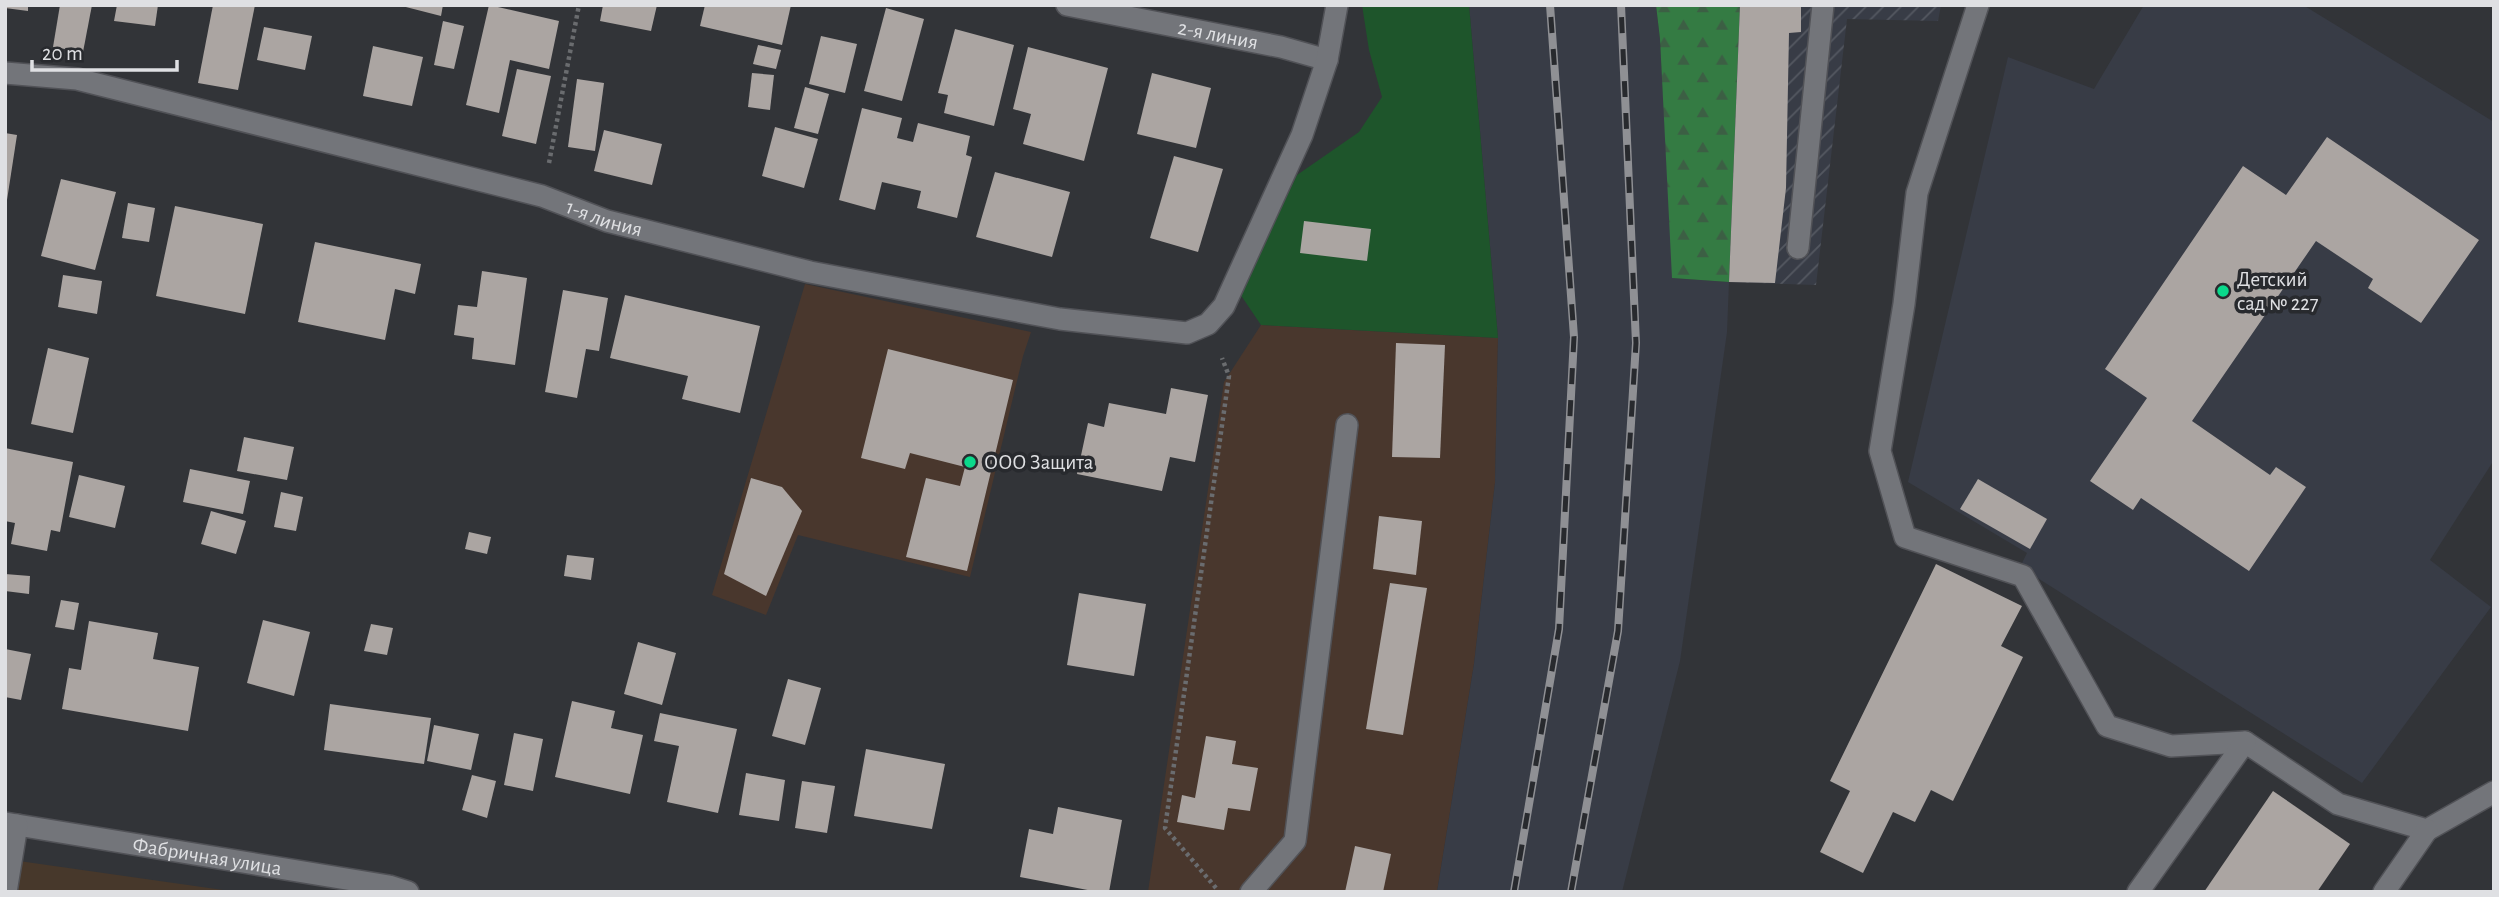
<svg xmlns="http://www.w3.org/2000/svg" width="2499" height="897" viewBox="0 0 2499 897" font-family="'Alegreya Sans',sans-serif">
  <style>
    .commercial { fill: #49372d }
    .industrial { fill: url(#industrial-furrows) }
    .built { fill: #383c46 }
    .medical { fill: #47382b }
    .grass { fill: #1e552b }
    .forest { fill: url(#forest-firs) }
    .building { fill: #aba5a2 }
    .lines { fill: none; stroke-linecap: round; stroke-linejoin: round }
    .minor-casing { stroke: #515257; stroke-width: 24 }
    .path { stroke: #6a6c6f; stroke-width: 4.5; stroke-dasharray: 3.5 3.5; stroke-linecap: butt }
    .minor { stroke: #73757a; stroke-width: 21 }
    .rail-casing { stroke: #8f9094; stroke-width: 8 }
    .rail { stroke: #282a2e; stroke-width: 5; stroke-dasharray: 16; stroke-linecap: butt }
    .poi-dot { fill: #0ad98b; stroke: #282a2e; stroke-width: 2.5 }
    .labels { text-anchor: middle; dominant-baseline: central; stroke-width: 7; stroke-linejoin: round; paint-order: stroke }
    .street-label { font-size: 21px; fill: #dfe0e3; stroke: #282a2e }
    .poi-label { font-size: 21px; fill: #dfe0e3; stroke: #282a2e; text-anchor: start }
  </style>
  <defs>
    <pattern id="industrial-furrows" width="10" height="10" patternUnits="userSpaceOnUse" patternTransform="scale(1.75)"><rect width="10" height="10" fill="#383c46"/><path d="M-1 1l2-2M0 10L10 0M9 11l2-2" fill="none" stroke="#545861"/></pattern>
    <pattern id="forest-firs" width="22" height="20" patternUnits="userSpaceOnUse" patternTransform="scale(1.75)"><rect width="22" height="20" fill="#347b43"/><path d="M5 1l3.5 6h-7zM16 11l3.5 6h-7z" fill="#3c5f44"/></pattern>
  </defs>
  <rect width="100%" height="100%" fill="#323438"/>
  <g class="commercial">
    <polygon points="805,284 1031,332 1023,356 970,577 798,535 766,615 712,595"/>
    <polygon points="1261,325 1498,338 1495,483 1474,664 1437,892 1148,892 1224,382"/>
  </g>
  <polygon class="industrial" points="1740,5 1941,5 1938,21 1847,19 1816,285 1729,282"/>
  <g class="built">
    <polygon points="1469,5 1656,5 1660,39 1673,278 1729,282 1727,332 1680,661 1622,892 1437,892 1474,664 1495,483 1498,338"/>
    <polygon points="2144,5 2303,5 2494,122 2494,460 2430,560 2491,607 2362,783 2020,567 2027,553 1908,482 2008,57 2094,89"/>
  </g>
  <polygon class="medical" points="5,859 237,892 5,892"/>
  <polygon class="grass" points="1362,5 1469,5 1498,338 1261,325 1240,294 1297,175 1359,132 1382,97 1369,50"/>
  <polygon class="forest" points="1656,5 1740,5 1729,282 1672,278 1660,39"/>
  <g class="building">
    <polygon points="5,5 28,5 28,11 5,8"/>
    <polygon points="60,5 92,5 83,52 53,47"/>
    <polygon points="117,5 158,5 155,26 114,21"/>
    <polygon points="213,5 255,5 238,90 198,83"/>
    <polygon points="398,5 443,5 441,16"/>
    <polygon points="489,5 559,21 549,69 510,60 499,113 466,105"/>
    <polygon points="603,5 657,5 651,31 600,21"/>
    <polygon points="705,5 791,5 782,45 700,26"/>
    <polygon points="1740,5 1801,5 1801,32 1789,33 1786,188 1775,283 1729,282"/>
    <polygon points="886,8 924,19 902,101 864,91"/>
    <polygon points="443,21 464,26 454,69 434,65"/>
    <polygon points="264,27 312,36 305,70 257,60"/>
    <polygon points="955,29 1014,45 994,126 944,113 948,95 938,93"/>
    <polygon points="821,36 857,44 845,93 809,84"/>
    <polygon points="758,45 781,50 776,69 753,64"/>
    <polygon points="373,46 423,57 412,106 363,96"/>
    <polygon points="1028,47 1108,68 1084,161 1023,144 1031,114 1013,109"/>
    <polygon points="517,69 551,76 536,144 502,136"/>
    <polygon points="752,73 774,75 770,110 748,107"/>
    <polygon points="1152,73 1211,88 1196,148 1137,134"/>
    <polygon points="577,79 604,83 595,151 568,147"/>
    <polygon points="805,87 829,94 818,134 794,128"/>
    <polygon points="862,108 902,118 897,138 913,142 918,123 970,136 966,155 972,157 957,218 917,208 921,191 882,182 875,210 839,200"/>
    <polygon points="775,127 818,139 804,188 762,176"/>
    <polygon points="604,130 662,144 652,185 594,171"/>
    <polygon points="5,133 17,135 7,200 5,200"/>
    <polygon points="2327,137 2479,240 2421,323 2368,288 2373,279 2316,241 2192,421 2270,475 2276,467 2306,487 2249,571 2141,498 2133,510 2090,481 2147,398 2105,369 2243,166 2286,195"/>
    <polygon points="1174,156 1223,169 1198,252 1150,238"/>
    <polygon points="995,172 1070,192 1052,257 976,237"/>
    <polygon points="61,179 116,192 95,270 41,256"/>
    <polygon points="128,203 155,208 149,242 122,238"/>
    <polygon points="175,206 263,224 245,314 156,296"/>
    <polygon points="1304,221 1371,229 1367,261 1300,253"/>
    <polygon points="315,242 421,264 415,294 395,289 385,340 298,322"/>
    <polygon points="482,271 527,278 515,365 472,359 474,338 454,335 458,305 477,307"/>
    <polygon points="63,275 102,281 97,314 58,307"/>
    <polygon points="563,290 608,298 599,351 586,349 577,398 545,392"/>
    <polygon points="625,295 760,326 740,413 682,399 688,376 610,358"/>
    <polygon points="1396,343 1445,345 1440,458 1392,457"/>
    <polygon points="48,348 89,358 73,433 31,424"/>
    <polygon points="888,349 1013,380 967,571 906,557 926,478 960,486 965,467 910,453 905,469 861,458"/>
    <polygon points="1171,388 1208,395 1195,462 1170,457 1162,491 1077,474 1088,423 1104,427 1109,403 1166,414"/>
    <polygon points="244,437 294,447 287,480 237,471"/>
    <polygon points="5,448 73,462 60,532 51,530 47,551 11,544 15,523 5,521"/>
    <polygon points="190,469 250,481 243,514 183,502"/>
    <polygon points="79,475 125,486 115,528 69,517"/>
    <polygon points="751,478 782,487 802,511 766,596 724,574"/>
    <polygon points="1978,479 2047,519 2030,549 1960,509"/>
    <polygon points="281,492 303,497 296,531 274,527"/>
    <polygon points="211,511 246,521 236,554 201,544"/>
    <polygon points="1379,516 1422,521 1416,575 1373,569"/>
    <polygon points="469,532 491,537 487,554 465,549"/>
    <polygon points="567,555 594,558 591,580 564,576"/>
    <polygon points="1936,564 2022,606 2001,646 2023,657 1953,801 1931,790 1915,822 1893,812 1863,873 1820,852 1850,791 1830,781"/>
    <polygon points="5,574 30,576 29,594 5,591"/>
    <polygon points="1390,583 1427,588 1403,735 1366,729"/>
    <polygon points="1079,593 1146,604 1134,676 1067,665"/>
    <polygon points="61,600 79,603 74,630 55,627"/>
    <polygon points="263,620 310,632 294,696 247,683"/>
    <polygon points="89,621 158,633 153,659 199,667 188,731 62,709 69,668 81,670"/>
    <polygon points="371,624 393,628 387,655 364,651"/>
    <polygon points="638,642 676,653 662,705 624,694"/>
    <polygon points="5,649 31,654 21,700 5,697"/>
    <polygon points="788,679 821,688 805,745 772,736"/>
    <polygon points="572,701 615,711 611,728 643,735 630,794 555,777"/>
    <polygon points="330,704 431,718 424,764 324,750"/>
    <polygon points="660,713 737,729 718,813 667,802 679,746 654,741"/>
    <polygon points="434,725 479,734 471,770 427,761"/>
    <polygon points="514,733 543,739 533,791 504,785"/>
    <polygon points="1206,736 1236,741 1232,764 1258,768 1250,811 1228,808 1224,830 1177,822 1182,795 1195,798"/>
    <polygon points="866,749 945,764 932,829 854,816"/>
    <polygon points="746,773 785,780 779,821 739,815"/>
    <polygon points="472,775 496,781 487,818 462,810"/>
    <polygon points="802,781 835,786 827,833 795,828"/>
    <polygon points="2273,791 2350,844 2317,892 2204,892"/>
    <polygon points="1058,807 1122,820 1109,892 1098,892 1020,877 1029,829 1053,834"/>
    <polygon points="1355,846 1391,854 1383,892 1345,892"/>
  </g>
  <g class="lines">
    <defs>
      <g id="minor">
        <path id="s1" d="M1067 5 1281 47 1327 60"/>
        <polyline points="1978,5 1917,193 1904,304 1880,451 1905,537 2023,576 2107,726 2171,746 2245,742 2338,804 2427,830 2494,792"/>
        <path id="s2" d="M5 73 77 79 542 196 607 221 810 272 1060 319 1187 333 1208 324 1224 306 1302 135 1327 60 1337 5"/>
        <polyline points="1798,248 1823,5"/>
        <path id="s3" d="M5 823 389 886 408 892"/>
        <polyline points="6,892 17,825"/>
        <polyline points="1251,892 1295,841 1347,425"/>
        <polyline points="2138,892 2245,742"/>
        <polyline points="2384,892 2427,830"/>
      </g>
    </defs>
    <use href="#minor" class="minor-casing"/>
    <g class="path">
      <polyline points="549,163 579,5"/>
      <polyline points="1216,888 1165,828 1229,376 1222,358"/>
    </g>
    <use href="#minor" class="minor"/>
    <defs>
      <g id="rail">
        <polyline points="1514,892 1559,629 1574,337 1550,5"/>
        <polyline points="1571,892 1618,631 1636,343 1621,5"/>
      </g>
    </defs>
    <use href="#rail" class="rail-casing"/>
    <use href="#rail" class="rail"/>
  </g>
  <g class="poi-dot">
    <circle cx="2223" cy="291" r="7"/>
    <circle cx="970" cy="462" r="7"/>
  </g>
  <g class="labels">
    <g class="street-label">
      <text stroke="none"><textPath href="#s1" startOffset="154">2-я линия</textPath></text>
      <text stroke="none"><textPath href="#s2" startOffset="618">1-я линия</textPath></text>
      <text stroke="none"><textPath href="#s3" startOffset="205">Фабричная улица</textPath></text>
    </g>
    <g class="poi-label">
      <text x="2237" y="279">Детский<tspan x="2237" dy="24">сад № 227</tspan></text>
      <text x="984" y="462">ООО Защита</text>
    </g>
  </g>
  <rect width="2499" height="897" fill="none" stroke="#dfe0e3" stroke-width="14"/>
  <path d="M32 60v10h145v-10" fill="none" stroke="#dfe0e3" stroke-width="3.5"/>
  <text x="42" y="60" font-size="21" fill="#dfe0e3" stroke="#282a2e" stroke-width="5" paint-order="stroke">20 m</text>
</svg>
